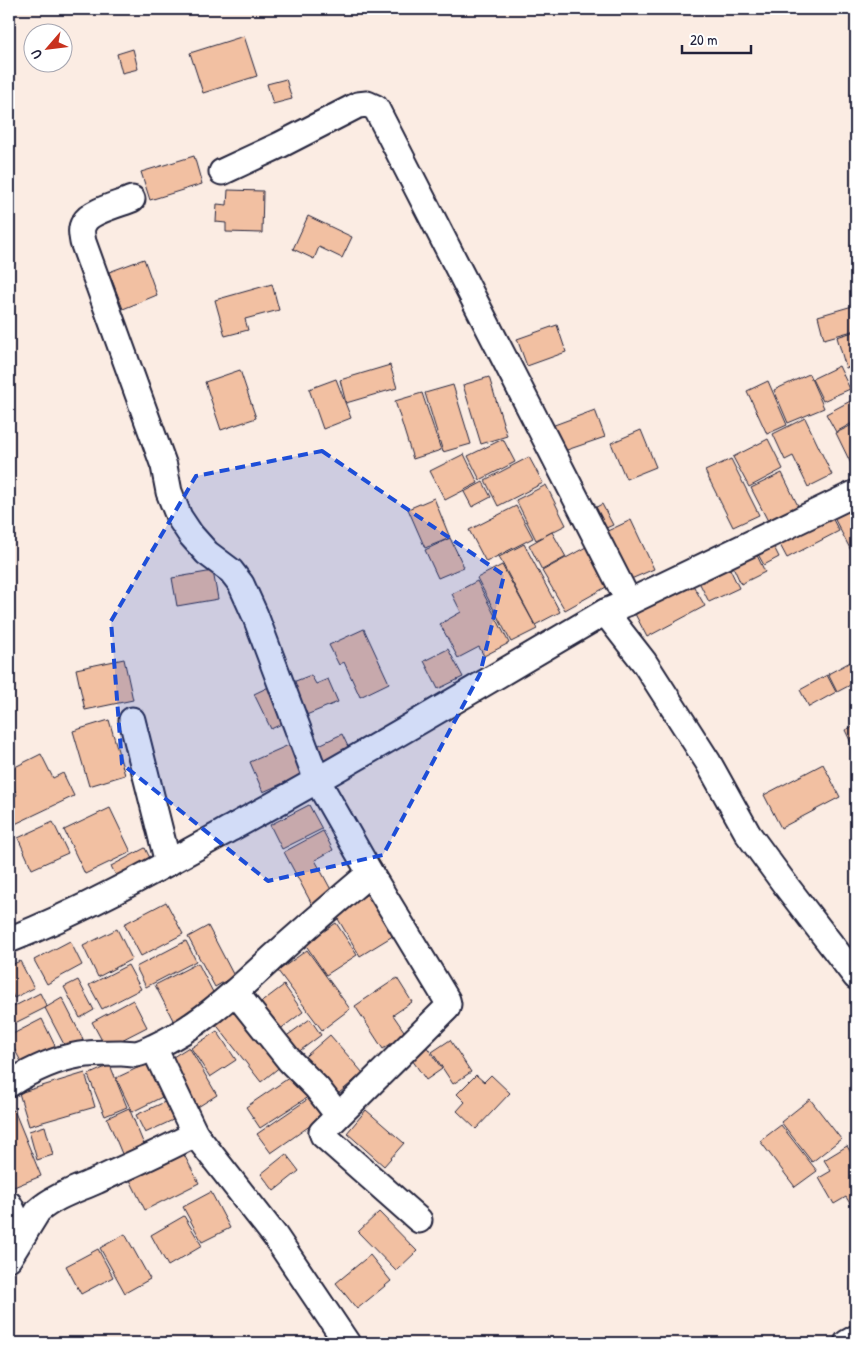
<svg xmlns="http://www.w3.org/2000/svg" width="865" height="1352" viewBox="0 0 865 1352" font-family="'Patrick Hand',sans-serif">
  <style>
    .building { fill: #f2c0a2; stroke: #22223b }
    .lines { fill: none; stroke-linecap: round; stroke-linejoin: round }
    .minor-casing { stroke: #22223b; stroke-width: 29 }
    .minor { stroke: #fff; stroke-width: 25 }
    .marked { fill: #1d4ed8; fill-opacity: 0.2; stroke: #1d4ed8; stroke-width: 4; stroke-dasharray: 10 6; stroke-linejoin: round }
  </style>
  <rect width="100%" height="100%" fill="#fbece3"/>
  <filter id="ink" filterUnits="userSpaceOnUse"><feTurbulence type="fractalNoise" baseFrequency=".02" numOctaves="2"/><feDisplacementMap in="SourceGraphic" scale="10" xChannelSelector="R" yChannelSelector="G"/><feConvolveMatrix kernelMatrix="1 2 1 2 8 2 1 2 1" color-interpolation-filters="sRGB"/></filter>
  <g filter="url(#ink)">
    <g class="building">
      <polygon points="244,36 257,76 203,93 190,53"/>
      <polygon points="133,49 138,69 122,73 117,54"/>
      <polygon points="286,79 292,99 273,104 267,84"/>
      <polygon points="194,156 202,184 150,200 141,172"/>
      <polygon points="228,190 263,191 262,233 226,232 226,223 216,222 217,204 227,205"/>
      <polygon points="308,216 352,237 342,258 319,247 314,259 293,249"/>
      <polygon points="144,259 157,295 123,309 109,272"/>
      <polygon points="272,284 279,310 245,319 248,330 225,336 215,300"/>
      <polygon points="856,305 856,330 824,339 818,316"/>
      <polygon points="557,325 566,352 527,366 517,339"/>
      <polygon points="856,331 856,365 846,368 837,337"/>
      <polygon points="390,365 397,388 346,403 340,380"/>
      <polygon points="839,366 850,389 823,401 812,379"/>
      <polygon points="240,370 256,418 221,430 205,382"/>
      <polygon points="809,374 824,408 788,423 774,390"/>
      <polygon points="489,377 507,436 481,444 463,385"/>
      <polygon points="336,379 351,418 323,429 309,389"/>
      <polygon points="768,381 787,425 767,434 747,391"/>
      <polygon points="453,385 471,444 443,452 425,393"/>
      <polygon points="422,393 441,450 413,459 395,401"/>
      <polygon points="856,398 856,421 836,432 826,414"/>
      <polygon points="595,410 605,437 558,453 549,427"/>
      <polygon points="805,418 832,475 808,487 793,456 785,460 773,434"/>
      <polygon points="856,423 856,472 855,472 836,433"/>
      <polygon points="641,430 656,467 626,479 611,443"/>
      <polygon points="503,439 515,462 480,480 468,456"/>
      <polygon points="768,439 783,469 749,487 733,457"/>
      <polygon points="464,454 478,483 445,500 430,471"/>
      <polygon points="529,457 543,483 498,506 485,480"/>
      <polygon points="731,459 759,515 733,527 705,471"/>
      <polygon points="782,473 800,510 770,525 751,488"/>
      <polygon points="483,482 491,497 472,507 464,492"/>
      <polygon points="546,485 566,525 536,540 516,500"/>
      <polygon points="434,498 450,538 425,548 408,509"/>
      <polygon points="856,503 856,560 833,516"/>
      <polygon points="602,504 613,525 597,532 587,512"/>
      <polygon points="516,506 533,538 486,562 469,530"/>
      <polygon points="830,514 839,531 787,558 778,541"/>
      <polygon points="631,520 654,569 622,583 599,535"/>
      <polygon points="552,532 566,557 542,570 529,545"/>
      <polygon points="450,538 464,567 438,578 425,550"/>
      <polygon points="771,541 779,557 764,565 755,549"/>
      <polygon points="524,544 560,612 535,625 499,557"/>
      <polygon points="586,547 608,586 565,610 542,571"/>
      <polygon points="754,549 765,572 741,584 730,560"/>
      <polygon points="502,565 537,629 511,642 477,578"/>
      <polygon points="729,567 739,588 709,602 699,582"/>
      <polygon points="213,571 218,599 177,606 172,578"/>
      <polygon points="690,580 705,606 647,637 633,610"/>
      <polygon points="477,581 509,643 484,656 479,647 458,658 440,624 461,612 452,594"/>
      <polygon points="364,629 389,683 360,697 344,662 339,665 329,645"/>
      <polygon points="448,649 463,677 438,689 424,661"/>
      <polygon points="124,659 133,700 85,710 76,669"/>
      <polygon points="856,659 856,682 837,692 828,674"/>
      <polygon points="311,675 316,684 328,679 338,702 299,718 288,684"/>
      <polygon points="827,675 836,692 809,707 800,690"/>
      <polygon points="856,683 856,699 850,687"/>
      <polygon points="275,684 292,719 271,729 254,694"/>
      <polygon points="109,720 125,775 89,786 73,731"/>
      <polygon points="856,725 856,753 845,730"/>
      <polygon points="342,734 352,755 326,768 315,747"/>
      <polygon points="291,744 304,774 263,792 250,762"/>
      <polygon points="41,754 53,778 63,773 74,796 13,825 9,816 9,799 17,795 9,778 9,770"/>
      <polygon points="823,764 840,797 781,828 764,795"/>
      <polygon points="309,805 322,829 282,849 270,825"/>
      <polygon points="110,808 131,852 85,874 64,830"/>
      <polygon points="53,822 68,853 32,869 18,838"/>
      <polygon points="323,831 333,850 315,860 336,899 315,910 284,852"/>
      <polygon points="145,848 154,866 120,883 111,866"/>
      <polygon points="371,892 396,934 360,956 335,914"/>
      <polygon points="166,902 183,934 141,956 124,924"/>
      <polygon points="336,923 357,955 326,975 305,944"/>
      <polygon points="208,926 234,976 215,987 188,937"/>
      <polygon points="117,929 132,959 98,977 83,946"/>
      <polygon points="70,941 82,965 47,984 34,960"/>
      <polygon points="186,941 196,961 146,987 136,967"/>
      <polygon points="307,950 350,1009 322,1030 278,971"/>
      <polygon points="20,961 34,988 14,998 9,988 9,966"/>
      <polygon points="198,963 218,1002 175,1024 155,985"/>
      <polygon points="128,965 141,989 102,1009 89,985"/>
      <polygon points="397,978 412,1002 393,1015 406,1034 383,1049 355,1006"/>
      <polygon points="78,980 94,1010 80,1018 64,987"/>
      <polygon points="284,985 303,1012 271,1036 251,1010"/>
      <polygon points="40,993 47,1007 9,1026 9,1009"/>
      <polygon points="62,998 86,1045 69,1054 45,1008"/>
      <polygon points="133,1000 147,1027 106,1048 92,1022"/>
      <polygon points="241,1003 286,1062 261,1082 215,1023"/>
      <polygon points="42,1019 59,1054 26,1071 9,1039 9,1036"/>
      <polygon points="310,1019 321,1035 293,1056 281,1040"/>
      <polygon points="217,1031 236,1060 210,1077 191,1048"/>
      <polygon points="330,1035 363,1073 332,1099 300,1061"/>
      <polygon points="450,1040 471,1072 453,1084 432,1052"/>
      <polygon points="424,1043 442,1069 426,1080 408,1054"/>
      <polygon points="189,1047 217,1095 193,1110 165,1062"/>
      <polygon points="9,1054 19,1073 9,1079"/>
      <polygon points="150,1062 166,1095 132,1112 116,1078"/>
      <polygon points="110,1065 127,1107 105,1116 88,1075"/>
      <polygon points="299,1071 314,1093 260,1128 246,1107"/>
      <polygon points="85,1073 95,1107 29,1126 19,1093"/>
      <polygon points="476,1075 484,1082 491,1075 510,1093 476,1129 457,1111 465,1102 457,1094"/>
      <polygon points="311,1097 324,1116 271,1153 257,1134"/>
      <polygon points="810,1099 841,1139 812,1162 781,1122"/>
      <polygon points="167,1101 175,1119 145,1133 136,1115"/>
      <polygon points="129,1108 147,1152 125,1161 107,1118"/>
      <polygon points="14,1110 41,1176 9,1189 9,1112"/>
      <polygon points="366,1110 404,1143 384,1166 347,1133"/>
      <polygon points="781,1125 817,1171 795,1187 760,1141"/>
      <polygon points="45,1126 53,1155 37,1160 29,1131"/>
      <polygon points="847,1146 856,1161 856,1213 846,1197 834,1204 819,1178 831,1171 824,1160"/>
      <polygon points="182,1151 199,1183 145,1210 129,1178"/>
      <polygon points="286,1154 299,1171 274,1191 261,1174"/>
      <polygon points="211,1192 230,1228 202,1242 183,1207"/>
      <polygon points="379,1212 417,1251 396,1271 358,1232"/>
      <polygon points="184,1216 202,1246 168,1266 151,1235"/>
      <polygon points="125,1234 150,1279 125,1293 100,1248"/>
      <polygon points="98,1249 113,1277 81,1294 66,1266"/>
      <polygon points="370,1255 391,1281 357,1309 336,1283"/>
    </g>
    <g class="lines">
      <defs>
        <g id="minor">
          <polyline points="222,172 280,145 358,105 367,104 376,108 629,602"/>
          <path d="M132 199C120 204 90 211 84 223 80 229 82 236 83 242L164 466 169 492 179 517 191 535 207 553 231 571 241 584 255 615 317 780 370 873 447 1000 448 1004 447 1008 322 1132 323 1135 419 1220"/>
          <polyline points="605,612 644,662 708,762 748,834 787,887 856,977"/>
          <polyline points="132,720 168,863"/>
          <path d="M9 940C87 909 161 867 235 826 360 758 482 684 605 612L629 602 856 493"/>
          <polyline points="235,992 290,1061 317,1088 338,1115"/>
          <path d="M9 1084C30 1071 54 1059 79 1055 92 1053 107 1053 121 1053 126 1053 131 1054 136 1054 142 1053 148 1050 154 1047 200 1026 235 992 272 958 304 929 337 901 370 873"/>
          <polyline points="195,1134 275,1236 347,1343"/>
          <polyline points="9,1204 24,1234"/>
          <path d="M9 1258 38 1211C55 1196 76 1190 96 1181 129 1166 163 1151 195 1134L154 1048"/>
          <polyline points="847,1343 856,1338"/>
        </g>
      </defs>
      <use href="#minor" class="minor-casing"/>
      <use href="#minor" class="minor"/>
    </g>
  </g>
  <path class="marked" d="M322 451 504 575 480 674 383 855 268 881 122 764 111 621 196 476Z"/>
  <rect width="865" height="1352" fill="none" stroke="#fff" stroke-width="30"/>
  <rect x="15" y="15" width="835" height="1322" fill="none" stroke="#22223b" stroke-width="2" filter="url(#ink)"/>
  <g transform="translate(48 48) rotate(242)"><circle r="24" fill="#ffffff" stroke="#a7a7b1"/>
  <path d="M0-4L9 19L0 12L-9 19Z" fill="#c8321e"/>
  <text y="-8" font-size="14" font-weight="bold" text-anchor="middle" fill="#22223b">U</text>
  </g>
  <path d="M682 45v8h69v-8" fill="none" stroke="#22223b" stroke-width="2.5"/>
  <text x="690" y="45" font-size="15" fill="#22223b" stroke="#ffffff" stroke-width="4" paint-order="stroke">20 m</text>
</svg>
